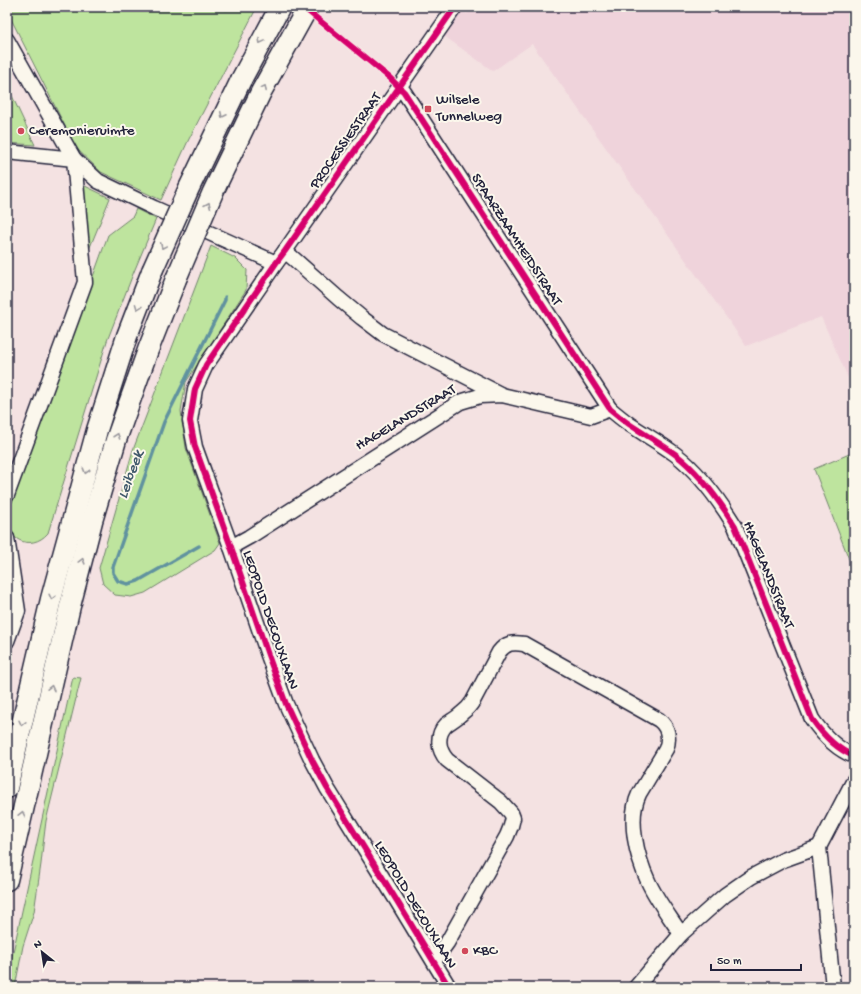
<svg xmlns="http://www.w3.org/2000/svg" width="861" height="994" viewBox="0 0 861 994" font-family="'Gochi Hand',sans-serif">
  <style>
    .built { fill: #efd3db }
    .green { fill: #bee49e; stroke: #70836c }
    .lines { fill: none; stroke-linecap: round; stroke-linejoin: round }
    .stream { stroke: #61929f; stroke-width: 3.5 }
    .minor-casing { stroke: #22223b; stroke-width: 17 }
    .highway-casing { stroke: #22223b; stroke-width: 23 }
    .minor { stroke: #fbf7ec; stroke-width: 14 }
    .highway { stroke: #fbf7ec; stroke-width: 20 }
    .highway-bridge-casing { stroke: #22223b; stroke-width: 23; stroke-linecap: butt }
    .highway-bridge { stroke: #fbf7ec; stroke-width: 20 }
    .cycleway-casing { stroke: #fbf7ec; stroke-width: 8 }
    .cycleway { stroke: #d6006c; stroke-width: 6 }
    .oneway { stroke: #99979c }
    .poi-dot { fill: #d1495b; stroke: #fbf7ec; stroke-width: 1.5 }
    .labels { text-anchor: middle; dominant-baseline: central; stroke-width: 4; stroke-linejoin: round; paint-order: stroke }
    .poi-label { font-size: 15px; fill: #22223b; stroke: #fbf7ec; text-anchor: start }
    .street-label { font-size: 15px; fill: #22223b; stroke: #fbf7ec }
    .water-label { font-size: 16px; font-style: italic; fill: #425a6d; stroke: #fbf7ec }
  </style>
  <rect width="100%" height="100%" fill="#f4e2e2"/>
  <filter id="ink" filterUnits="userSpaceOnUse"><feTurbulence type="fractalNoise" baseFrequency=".025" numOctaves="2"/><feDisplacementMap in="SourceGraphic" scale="8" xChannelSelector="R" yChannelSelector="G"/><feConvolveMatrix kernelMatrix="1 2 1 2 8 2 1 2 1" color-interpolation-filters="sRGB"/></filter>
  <g filter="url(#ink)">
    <polygon class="built" points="472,7 854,7 854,391 821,317 746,346 729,321 532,44 493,71 444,36 462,11 467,14"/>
    <g class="green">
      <polygon points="7,7 216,7 226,10 232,9 236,7 257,7 188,141 161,200 101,172 76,148 7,11"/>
      <polygon points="7,85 35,145 7,143"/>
      <polygon points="83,185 110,198 88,252"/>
      <path d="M136 209 156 219 133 274 107 341 48 533C31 553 2 539 8 513L108 235 133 216Z"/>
      <polygon points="211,246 235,258 247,270 246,290 186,382 181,411 186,448 220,543 215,550 145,593 131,597 115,595 103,584 99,568 133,450"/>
      <polygon points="854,452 854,572 814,469"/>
      <polygon points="73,677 81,678 46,821 43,845 41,864 34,912 23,946 15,987 7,987 7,979 17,934"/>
    </g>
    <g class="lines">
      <polyline class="stream" points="199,546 138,581 128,584 118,581 113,573 113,567 164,422 225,300 225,297"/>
      <defs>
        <g id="minor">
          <polyline points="7,40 74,159 98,181 154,208 276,263"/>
          <path d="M399 86 404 92 610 409C616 414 622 419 629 424 644 434 660 443 675 454 700 473 719 500 735 526L812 719C823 735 836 749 854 756"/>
          <polyline points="7,152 74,159"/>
          <polyline points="285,251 338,298 362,318 383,334 502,395"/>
          <polyline points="7,495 85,282 74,159"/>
          <polyline points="7,538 18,611 7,641"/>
          <polyline points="231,547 249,537 460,402 480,396 502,395 591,416 610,409"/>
          <path d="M434 961 447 943 489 868 507 836 511 826 513 818 511 813 501 802 447 760C438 750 436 735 446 725 451 721 457 718 462 713 466 710 470 706 473 701L499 652C506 643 512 642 524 644L659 720C668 727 670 738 666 749L639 794C627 819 637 857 648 881 656 899 670 917 681 934"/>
          <polyline points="449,987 397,901 327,788 312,760 286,704 268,655 231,547 195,447 190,421 195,389 206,365 276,263 285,251 455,7"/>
          <polyline points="636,987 681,934 725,895 751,877 783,860 819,847"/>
          <polyline points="833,987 819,847 854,780"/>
        </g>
        <g id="highway">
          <polyline points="241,80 280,7"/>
          <polyline points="7,788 51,599 97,430 127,336 152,271"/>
          <polyline points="7,880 70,606 92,521 116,440 148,350 176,279"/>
        </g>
      </defs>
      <use href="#minor" class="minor-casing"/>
      <use href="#highway" class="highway-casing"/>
      <use href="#minor" class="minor"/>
      <use href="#highway" class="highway"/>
      <defs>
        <g id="highway-bridge">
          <polyline points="152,271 189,188 241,80"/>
          <polyline points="176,279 213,192 261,92 308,7"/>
        </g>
      </defs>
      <use href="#highway-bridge" class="highway-bridge-casing"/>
      <use href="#highway-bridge" class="highway-bridge"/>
      <defs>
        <g id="cycleway">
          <path d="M303 7 390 78 404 92 610 409C616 414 622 419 629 424 644 434 660 443 675 454 700 473 719 500 735 526L812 719C823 735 836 749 854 756"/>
          <polyline points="449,987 397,901 327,788 312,760 286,704 268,655 231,547 195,447 190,421 195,389 206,365 276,263 285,251 455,7"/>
        </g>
      </defs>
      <use href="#cycleway" class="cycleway-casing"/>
      <use href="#cycleway" class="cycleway"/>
    </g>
    <defs><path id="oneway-chevron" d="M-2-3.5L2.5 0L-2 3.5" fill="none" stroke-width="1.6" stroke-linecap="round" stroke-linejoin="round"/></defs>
    <g class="oneway">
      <use href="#oneway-chevron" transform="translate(261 41) rotate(118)"/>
      <use href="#oneway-chevron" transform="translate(264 88) rotate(-62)"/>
      <use href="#oneway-chevron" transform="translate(223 115) rotate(116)"/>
      <use href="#oneway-chevron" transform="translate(208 205) rotate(-67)"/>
      <use href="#oneway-chevron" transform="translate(163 246) rotate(114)"/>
      <use href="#oneway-chevron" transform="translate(138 307) rotate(111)"/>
      <use href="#oneway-chevron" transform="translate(117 436) rotate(-71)"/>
      <use href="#oneway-chevron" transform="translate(86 471) rotate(106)"/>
      <use href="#oneway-chevron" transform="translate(82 561) rotate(-75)"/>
      <use href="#oneway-chevron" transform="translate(52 597) rotate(104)"/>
      <use href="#oneway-chevron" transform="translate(51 688) rotate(-77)"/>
      <use href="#oneway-chevron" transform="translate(22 723) rotate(103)"/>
      <use href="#oneway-chevron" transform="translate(22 814) rotate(-77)"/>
    </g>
  </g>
  <g class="poi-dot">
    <rect x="424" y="105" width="8" height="8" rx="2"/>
    <circle cx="21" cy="131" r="4"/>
    <circle cx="465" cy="951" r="4"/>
  </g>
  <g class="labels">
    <g class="poi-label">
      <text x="436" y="100">Wilsele<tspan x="436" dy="17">Tunnelweg</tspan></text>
      <text x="29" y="131">Ceremonieruimte</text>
      <text x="473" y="951">KBC</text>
    </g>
    <g class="street-label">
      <text transform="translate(346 141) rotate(-55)">PROCESSIESTRAAT</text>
      <text transform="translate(516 240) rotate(57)">SPAARZAAMHEIDSTRAAT</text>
      <text transform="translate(406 418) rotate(-31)">HAGELANDSTRAAT</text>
      <text transform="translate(768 575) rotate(68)">HAGELANDSTRAAT</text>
      <text transform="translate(270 620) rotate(71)">LEOPOLD DECOUXLAAN</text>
      <text transform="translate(415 905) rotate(59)">LEOPOLD DECOUXLAAN</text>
    </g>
    <g class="water-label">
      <text transform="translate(132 475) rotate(-70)">Leibeek</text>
    </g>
  </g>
  <rect width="861" height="994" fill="none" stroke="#fbf7ec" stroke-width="24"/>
  <rect x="12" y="12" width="837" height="970" fill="none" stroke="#22223b" stroke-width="1.5" filter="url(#ink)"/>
  <g transform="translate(42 952) rotate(330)" stroke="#fbf7ec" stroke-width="3" paint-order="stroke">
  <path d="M0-3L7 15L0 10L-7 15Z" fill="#22223b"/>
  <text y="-6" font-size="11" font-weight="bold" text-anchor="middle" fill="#22223b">N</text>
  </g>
  <path d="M711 964v6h90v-6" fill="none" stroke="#22223b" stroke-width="2"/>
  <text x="717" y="964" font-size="12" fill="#22223b" stroke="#fbf7ec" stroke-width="3" paint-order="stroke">50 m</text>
</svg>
